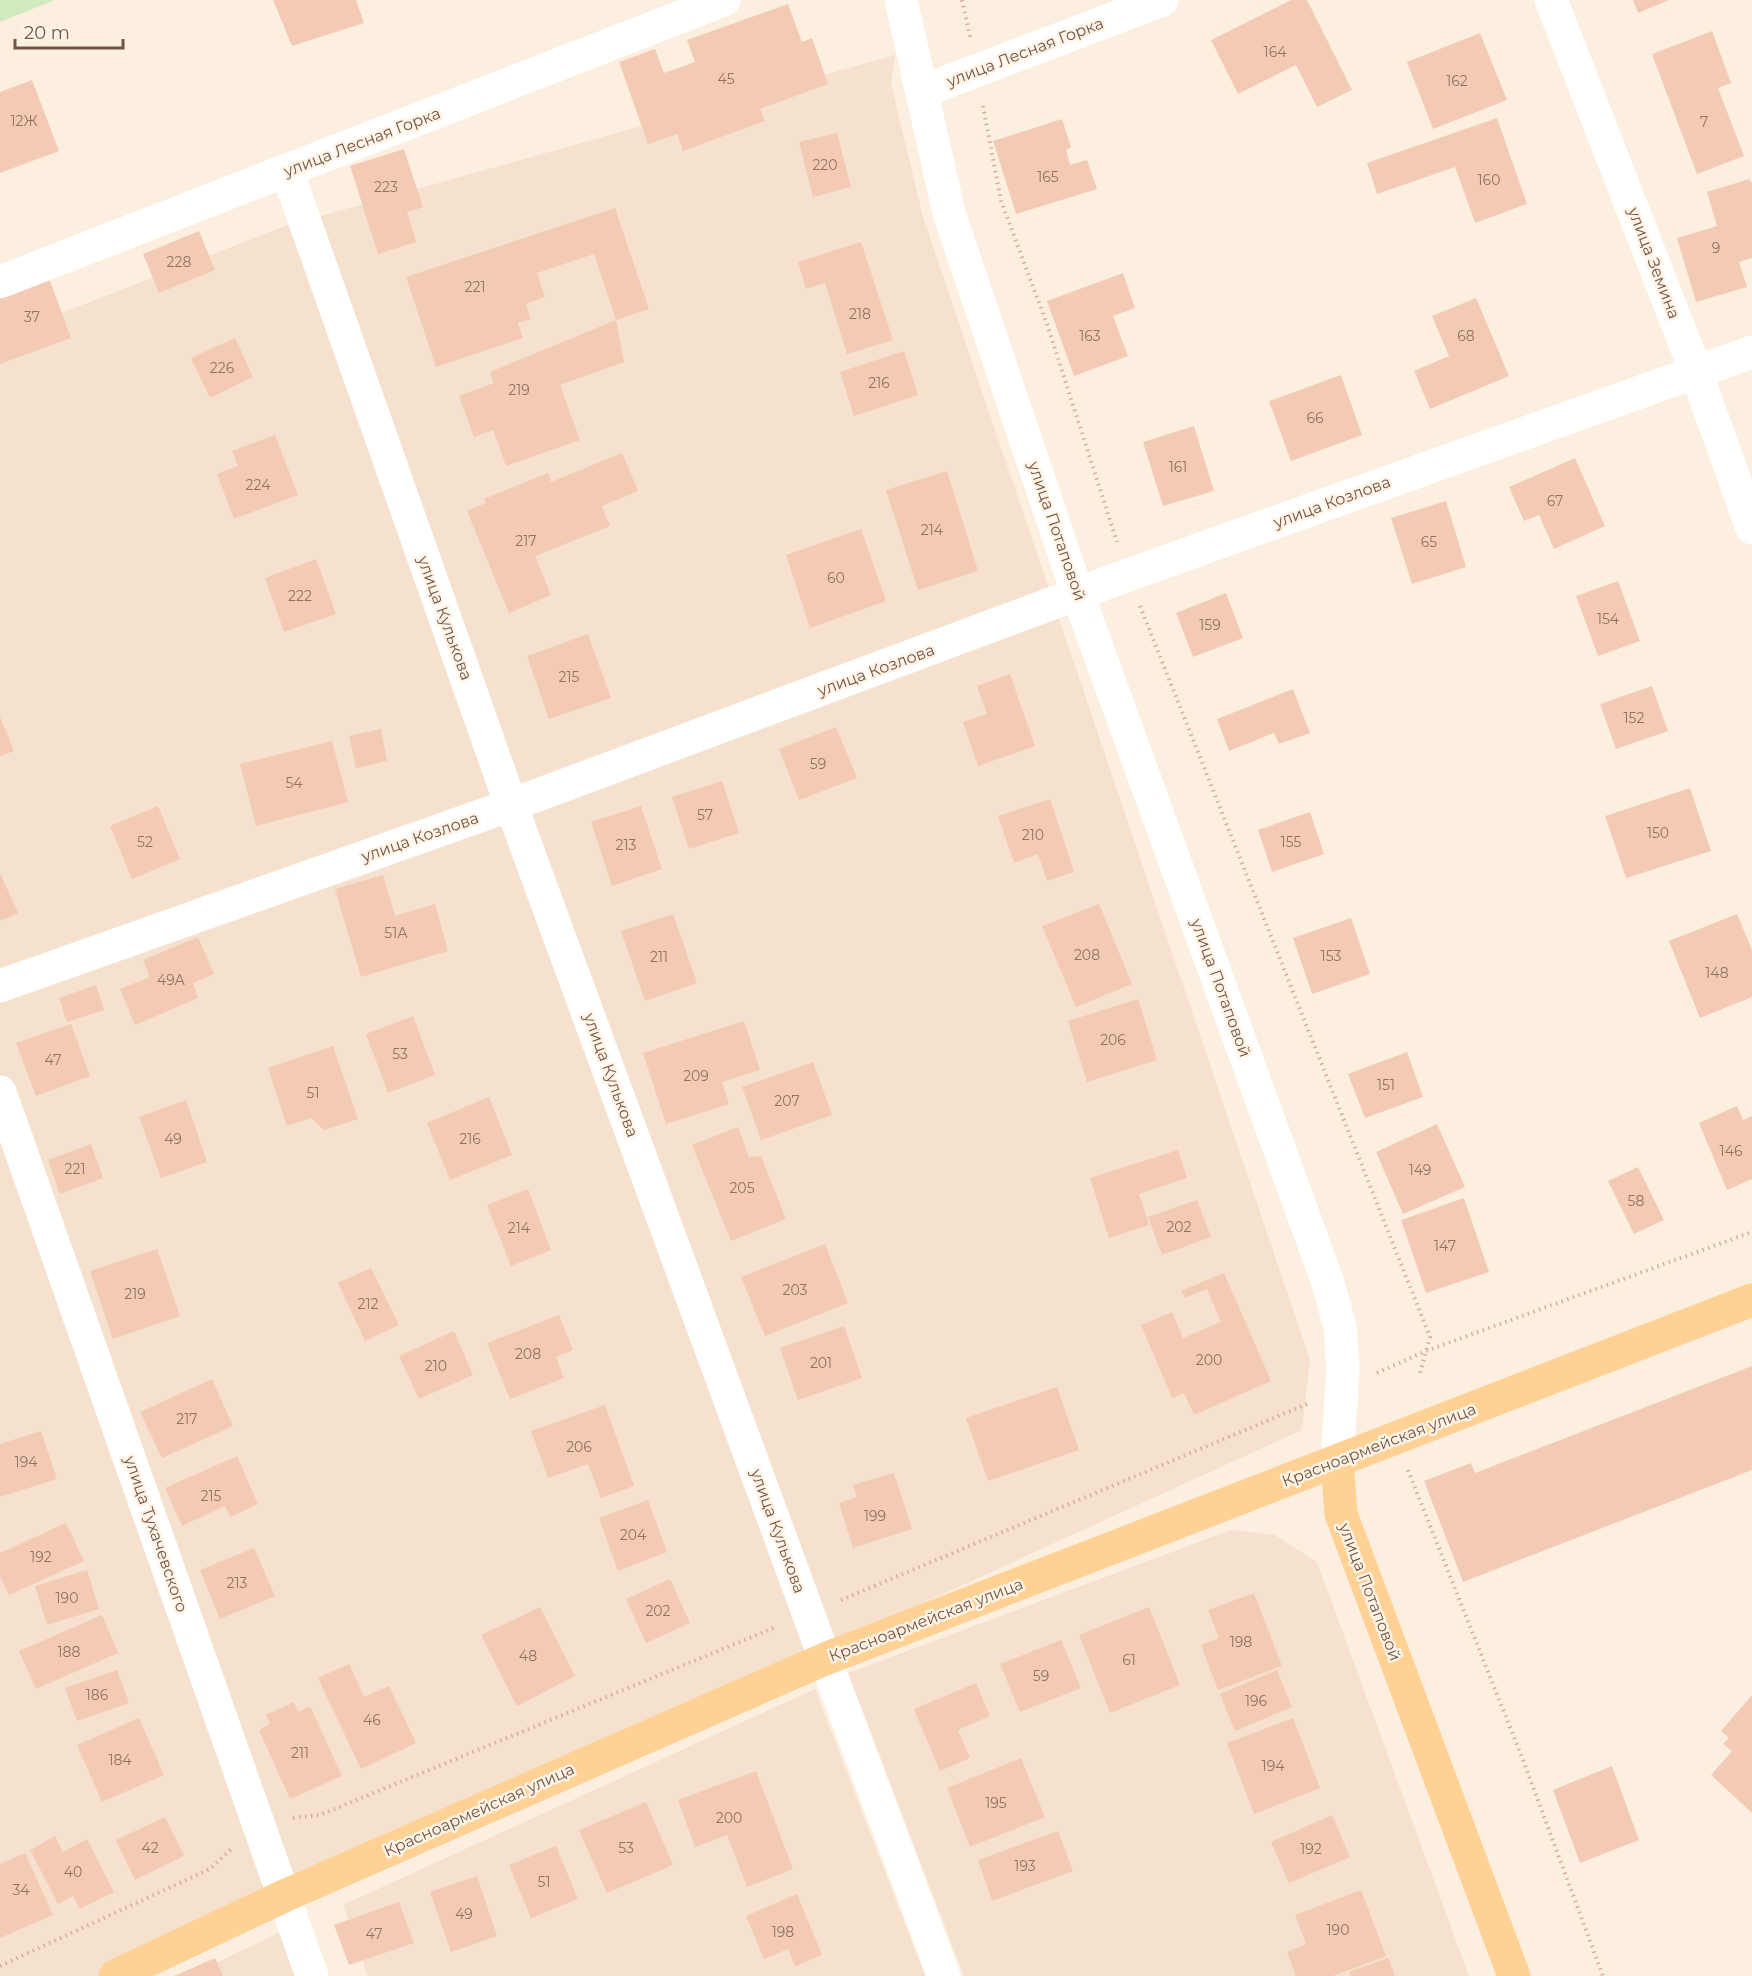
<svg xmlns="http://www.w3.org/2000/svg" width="1752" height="1976" viewBox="0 0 1752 1976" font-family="Montserrat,sans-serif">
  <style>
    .residential { fill: #f5e1cd }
    .green { fill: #d2eabd }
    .building { fill: #f3cbb5 }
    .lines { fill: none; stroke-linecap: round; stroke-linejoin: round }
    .path { stroke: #d7ae99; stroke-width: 4; stroke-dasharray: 1.5 4.5; stroke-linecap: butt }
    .minor { stroke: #fff; stroke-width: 33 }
    .major { stroke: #ffd194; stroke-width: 33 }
    .labels { text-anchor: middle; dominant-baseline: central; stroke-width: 5; stroke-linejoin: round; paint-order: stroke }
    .number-label { font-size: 14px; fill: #937262 }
    .street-label { font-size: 16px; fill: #735446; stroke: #fff4e5 }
  </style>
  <rect width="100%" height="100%" fill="#fdefdf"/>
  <g class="residential">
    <polygon points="895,55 891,83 923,217 1310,1360 1302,1430 106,1976 0,1976 0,337 285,226"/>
    <polygon points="1231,1530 1275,1535 1317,1562 1469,1976 964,1976 848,1673"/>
    <polygon points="815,1689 925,1976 368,1976 343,1905"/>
    <polygon points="308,1919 327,1976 188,1976"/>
  </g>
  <polygon class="green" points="0,0 55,0 0,22"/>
  <g class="building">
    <polygon points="273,0 356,0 364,23 292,46"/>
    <polygon points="1291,0 1307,0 1352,90 1317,107 1296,65 1238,94 1211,40"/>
    <polygon points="1633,0 1669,0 1638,13"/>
    <polygon points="788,4 802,42 812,38 828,84 760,109 765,121 683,151 677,134 648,144 619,62 655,49 664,73 695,62 687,40"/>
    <polygon points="1712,31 1731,83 1718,88 1744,156 1697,174 1652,54"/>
    <polygon points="1480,33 1507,100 1433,129 1407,62"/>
    <polygon points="32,80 59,151 0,173 0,92"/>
    <polygon points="1497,118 1527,204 1475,223 1455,167 1377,194 1367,163"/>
    <polygon points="1062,119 1071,147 1066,150 1070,165 1087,160 1097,189 1016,214 993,141"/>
    <polygon points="837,133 851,187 813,197 799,142"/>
    <polygon points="404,149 423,207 407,212 416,242 378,254 350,166"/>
    <polygon points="1749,179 1752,183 1752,258 1739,262 1747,287 1696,302 1677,238 1717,226 1707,192"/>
    <polygon points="615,208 649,309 616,320 594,254 537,273 545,297 526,304 531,319 518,323 523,338 436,367 406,277"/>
    <polygon points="199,231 215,270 159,293 143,254"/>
    <polygon points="861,242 893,340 847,354 825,283 806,289 798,262"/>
    <polygon points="1123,273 1135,308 1113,316 1128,356 1074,376 1047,301"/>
    <polygon points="49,278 71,338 0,364 0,296"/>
    <polygon points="1476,298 1509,376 1430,409 1414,371 1449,356 1432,316"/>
    <polygon points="616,320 624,362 560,385 580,440 506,466 493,430 474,437 459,396 494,383 490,372"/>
    <polygon points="235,338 253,377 210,398 191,358"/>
    <polygon points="904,351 918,395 854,416 840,372"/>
    <polygon points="1341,375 1362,435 1291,461 1269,401"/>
    <polygon points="1194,426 1214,491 1163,506 1143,442"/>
    <polygon points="275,435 298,495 234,519 217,474 238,466 232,451"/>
    <polygon points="622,453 638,491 602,506 610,526 535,556 551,595 509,613 467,511 486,503 484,499 548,473 551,482"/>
    <polygon points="1575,458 1605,526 1554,549 1539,515 1524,521 1509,487"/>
    <polygon points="947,471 978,571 918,590 886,490"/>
    <polygon points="1446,501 1466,567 1412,584 1391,518"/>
    <polygon points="861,529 886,601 810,628 786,555"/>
    <polygon points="316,559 336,614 284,632 265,578"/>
    <polygon points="1618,581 1640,641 1598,656 1576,596"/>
    <polygon points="1226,593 1243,638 1193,657 1176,613"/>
    <polygon points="588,634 611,698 549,719 527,656"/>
    <polygon points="1010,674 1035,746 978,766 963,722 987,714 977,686"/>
    <polygon points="1652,686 1668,731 1616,749 1600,704"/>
    <polygon points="1293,689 1310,733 1279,744 1274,733 1229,751 1217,719"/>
    <polygon points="0,717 14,751 0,756"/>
    <polygon points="836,727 857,778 799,800 779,749"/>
    <polygon points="381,729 387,761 356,768 349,736"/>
    <polygon points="332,741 348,802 256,826 240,764"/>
    <polygon points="722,781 739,833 689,849 672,797"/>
    <polygon points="1690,788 1711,851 1626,878 1605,816"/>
    <polygon points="1050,799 1074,872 1047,881 1038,854 1014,863 998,816"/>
    <polygon points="158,806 180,859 132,879 110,826"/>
    <polygon points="641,806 662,869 612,886 591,822"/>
    <polygon points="1310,812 1324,854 1272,872 1258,830"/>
    <polygon points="0,873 18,913 0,921"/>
    <polygon points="383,875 395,916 435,904 448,951 361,977 335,889"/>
    <polygon points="1099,904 1132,984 1076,1007 1042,926"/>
    <polygon points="673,914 697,983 645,1001 621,931"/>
    <polygon points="1737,914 1752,950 1752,997 1700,1018 1669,941"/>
    <polygon points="1351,918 1370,974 1312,994 1293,938"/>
    <polygon points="198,937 214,974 193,983 198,998 135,1025 120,989 150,977 143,960"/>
    <polygon points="96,985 104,1010 67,1022 59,998"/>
    <polygon points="1138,999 1157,1060 1087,1082 1068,1021"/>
    <polygon points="413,1016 435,1075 388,1093 366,1034"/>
    <polygon points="744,1021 760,1070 722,1082 729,1104 666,1124 643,1053"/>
    <polygon points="71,1024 90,1076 36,1096 16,1043"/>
    <polygon points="333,1046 358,1119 324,1130 311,1118 287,1126 268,1068"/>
    <polygon points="1407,1052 1423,1097 1365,1118 1348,1074"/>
    <polygon points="813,1062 832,1115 761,1140 742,1087"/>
    <polygon points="489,1097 512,1155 450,1180 427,1123"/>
    <polygon points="186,1100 207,1162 161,1178 139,1117"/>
    <polygon points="1737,1106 1743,1120 1752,1116 1752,1179 1727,1190 1699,1123"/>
    <polygon points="1437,1124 1465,1187 1403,1214 1376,1152"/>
    <polygon points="738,1127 749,1157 761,1156 786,1219 731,1241 692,1145"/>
    <polygon points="91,1144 103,1178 60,1194 48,1160"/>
    <polygon points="1178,1150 1187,1178 1139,1194 1149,1225 1109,1238 1090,1178"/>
    <polygon points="1638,1167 1664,1220 1634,1234 1608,1181"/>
    <polygon points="528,1189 551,1250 511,1266 487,1205"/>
    <polygon points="1464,1198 1489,1272 1426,1293 1401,1220"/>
    <polygon points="1197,1200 1211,1237 1162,1255 1148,1217"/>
    <polygon points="825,1244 848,1303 765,1336 741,1277"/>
    <polygon points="157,1249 180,1316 113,1339 90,1271"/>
    <polygon points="371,1268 399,1325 365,1341 338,1283"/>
    <polygon points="1224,1273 1271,1381 1194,1415 1184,1393 1172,1398 1141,1325 1172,1312 1183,1338 1221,1322 1207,1289 1185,1298 1181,1291"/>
    <polygon points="559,1315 573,1350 556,1357 564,1378 510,1399 487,1343"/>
    <polygon points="844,1326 862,1378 798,1400 780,1348"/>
    <polygon points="454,1331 473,1375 419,1399 399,1356"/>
    <polygon points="1752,1366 1752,1470 1463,1582 1424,1481 1471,1463 1475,1473"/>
    <polygon points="212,1379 233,1426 162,1458 140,1412"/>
    <polygon points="1057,1387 1079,1450 988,1481 966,1418"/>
    <polygon points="605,1405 634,1486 601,1498 588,1464 548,1478 531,1431"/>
    <polygon points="41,1431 57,1479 0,1497 0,1444"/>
    <polygon points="237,1456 258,1504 230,1517 225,1506 182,1526 165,1488"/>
    <polygon points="894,1473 912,1529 853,1548 839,1503 857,1497 853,1485"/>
    <polygon points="648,1500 667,1552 618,1571 599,1518"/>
    <polygon points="66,1523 84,1561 9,1595 0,1576 0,1553"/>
    <polygon points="254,1548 275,1596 220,1619 200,1570"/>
    <polygon points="87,1570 99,1609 47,1625 35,1586"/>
    <polygon points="670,1579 690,1623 646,1643 626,1599"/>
    <polygon points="1254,1593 1282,1666 1218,1690 1201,1645 1219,1638 1208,1610"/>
    <polygon points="540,1607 575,1676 517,1706 481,1635"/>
    <polygon points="1149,1607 1180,1685 1110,1713 1079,1635"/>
    <polygon points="102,1615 118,1653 36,1689 19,1651"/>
    <polygon points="1061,1640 1081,1688 1020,1712 1000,1664"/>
    <polygon points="349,1664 364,1697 389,1686 416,1743 361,1769 318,1678"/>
    <polygon points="117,1670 129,1703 77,1721 65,1688"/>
    <polygon points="1277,1670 1292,1707 1235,1731 1220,1694"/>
    <polygon points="976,1683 990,1716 958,1730 970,1758 940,1771 914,1709"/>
    <polygon points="1752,1695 1752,1813 1711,1775 1732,1751 1723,1744 1729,1738 1721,1731"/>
    <polygon points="294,1702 298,1712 310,1706 342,1776 290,1799 259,1730 270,1724 266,1715"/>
    <polygon points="139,1718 164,1775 102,1802 77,1745"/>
    <polygon points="1293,1718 1320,1788 1254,1814 1227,1743"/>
    <polygon points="1021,1758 1045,1817 970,1847 947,1788"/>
    <polygon points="1612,1766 1639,1840 1580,1863 1553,1790"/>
    <polygon points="756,1771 793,1869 747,1887 727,1835 695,1847 678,1800"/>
    <polygon points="646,1802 673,1865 607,1893 579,1830"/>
    <polygon points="1332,1815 1350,1857 1289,1883 1271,1842"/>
    <polygon points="165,1817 184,1856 135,1880 116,1840"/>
    <polygon points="1058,1831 1073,1871 992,1901 978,1860"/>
    <polygon points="55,1836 63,1852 87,1839 114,1892 80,1909 73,1896 58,1904 30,1850"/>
    <polygon points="556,1846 578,1899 531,1918 509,1865"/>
    <polygon points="25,1853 53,1915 0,1938 0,1864"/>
    <polygon points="477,1876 497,1936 451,1952 430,1892"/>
    <polygon points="1361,1890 1386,1956 1333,1976 1296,1976 1287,1952 1306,1944 1295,1915"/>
    <polygon points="797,1894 822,1955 795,1966 788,1949 764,1959 746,1916"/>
    <polygon points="399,1902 414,1943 349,1965 334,1925"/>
    <polygon points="215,1958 223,1976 174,1976"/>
    <polygon points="1388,1958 1395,1976 1351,1976 1349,1972"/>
  </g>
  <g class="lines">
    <g class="path">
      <polyline points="962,0 970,37"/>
      <polyline points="983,106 1001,201 1047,324 1117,542"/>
      <polyline points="1140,606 1430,1337 1420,1373"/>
      <polyline points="1377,1373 1426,1351 1752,1232"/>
      <polyline points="1408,1470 1523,1760 1603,1976"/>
      <polyline points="841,1600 1307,1404"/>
      <polyline points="293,1818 320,1815 776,1627"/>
      <polyline points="0,1966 210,1869 231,1849"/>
    </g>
    <g class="minor">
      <polyline points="901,0 949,213 1078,595 1328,1283 1340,1327 1343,1369 1337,1462"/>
      <polyline points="1551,0 1696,372 1752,528"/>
      <polyline points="923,91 1162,0"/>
      <polyline points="287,171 511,805 825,1659 944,1976"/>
      <polyline points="0,282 724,0"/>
      <polyline points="0,986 511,805 1128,575 1752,352"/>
      <polyline points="0,1092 312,1976"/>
    </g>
    <g class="major">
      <polyline points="1337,1462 1341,1514 1514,1976"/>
      <polyline points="115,1976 284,1896 825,1659 1752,1300"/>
    </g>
  </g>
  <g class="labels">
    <g class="number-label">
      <text x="1275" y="52">164</text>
      <text x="726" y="79">45</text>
      <text x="1457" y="81">162</text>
      <text x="24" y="121">12Ж</text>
      <text x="1704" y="122">7</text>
      <text x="825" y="165">220</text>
      <text x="1048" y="177">165</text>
      <text x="1489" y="180">160</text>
      <text x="386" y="187">223</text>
      <text x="1716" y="248">9</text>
      <text x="179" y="262">228</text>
      <text x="475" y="287">221</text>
      <text x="860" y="314">218</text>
      <text x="32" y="317">37</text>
      <text x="1090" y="336">163</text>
      <text x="1466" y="336">68</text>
      <text x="222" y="368">226</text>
      <text x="879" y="383">216</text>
      <text x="519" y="390">219</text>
      <text x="1315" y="418">66</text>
      <text x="1178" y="467">161</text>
      <text x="258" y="485">224</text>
      <text x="1555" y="501">67</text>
      <text x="932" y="530">214</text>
      <text x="526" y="541">217</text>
      <text x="1429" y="542">65</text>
      <text x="836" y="578">60</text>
      <text x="300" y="596">222</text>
      <text x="1608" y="619">154</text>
      <text x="1210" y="625">159</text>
      <text x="569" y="677">215</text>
      <text x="1634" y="718">152</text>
      <text x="818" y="764">59</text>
      <text x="294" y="783">54</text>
      <text x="705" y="815">57</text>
      <text x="1658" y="833">150</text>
      <text x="1033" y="835">210</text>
      <text x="145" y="842">52</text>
      <text x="1291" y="842">155</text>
      <text x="626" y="845">213</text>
      <text x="396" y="933">51А</text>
      <text x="1087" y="955">208</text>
      <text x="1331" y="956">153</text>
      <text x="659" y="957">211</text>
      <text x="1717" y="973">148</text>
      <text x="171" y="980">49А</text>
      <text x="1113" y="1040">206</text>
      <text x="400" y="1054">53</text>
      <text x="53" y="1060">47</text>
      <text x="696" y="1076">209</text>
      <text x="1386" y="1085">151</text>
      <text x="313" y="1093">51</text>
      <text x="787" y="1101">207</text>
      <text x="173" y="1139">49</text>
      <text x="470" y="1139">216</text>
      <text x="1731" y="1151">146</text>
      <text x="75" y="1169">221</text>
      <text x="1420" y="1170">149</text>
      <text x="742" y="1188">205</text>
      <text x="1636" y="1201">58</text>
      <text x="1179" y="1227">202</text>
      <text x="519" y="1228">214</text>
      <text x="1445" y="1246">147</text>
      <text x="795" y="1290">203</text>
      <text x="135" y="1294">219</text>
      <text x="368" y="1304">212</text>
      <text x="528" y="1354">208</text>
      <text x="1209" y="1360">200</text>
      <text x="821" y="1363">201</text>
      <text x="436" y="1366">210</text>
      <text x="187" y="1419">217</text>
      <text x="579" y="1447">206</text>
      <text x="26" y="1462">194</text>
      <text x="211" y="1496">215</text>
      <text x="875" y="1516">199</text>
      <text x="633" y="1535">204</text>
      <text x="41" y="1557">192</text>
      <text x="237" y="1583">213</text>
      <text x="67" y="1598">190</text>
      <text x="658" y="1611">202</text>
      <text x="1241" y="1642">198</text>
      <text x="69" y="1652">188</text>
      <text x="528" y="1656">48</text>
      <text x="1129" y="1660">61</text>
      <text x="1041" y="1676">59</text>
      <text x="97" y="1695">186</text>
      <text x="1256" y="1701">196</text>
      <text x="372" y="1720">46</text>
      <text x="300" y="1753">211</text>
      <text x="120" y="1760">184</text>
      <text x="1273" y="1766">194</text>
      <text x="996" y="1803">195</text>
      <text x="729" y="1818">200</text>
      <text x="150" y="1848">42</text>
      <text x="626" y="1848">53</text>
      <text x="1311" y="1849">192</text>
      <text x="1025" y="1866">193</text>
      <text x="73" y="1872">40</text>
      <text x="544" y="1882">51</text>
      <text x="21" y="1890">34</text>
      <text x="464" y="1914">49</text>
      <text x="1338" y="1930">190</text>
      <text x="783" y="1932">198</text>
      <text x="374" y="1934">47</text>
    </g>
    <g class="street-label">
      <text transform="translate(1025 52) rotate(-21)">улица Лесная Горка</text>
      <text transform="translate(362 142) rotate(-21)">улица Лесная Горка</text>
      <text transform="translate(1654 263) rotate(69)">улица Земина</text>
      <text transform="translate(1332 502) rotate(-20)">улица Козлова</text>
      <text transform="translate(1057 531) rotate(71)">улица Потаповой</text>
      <text transform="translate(445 618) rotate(70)">улица Кулькова</text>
      <text transform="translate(876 670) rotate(-20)">улица Козлова</text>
      <text transform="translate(420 837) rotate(-19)">улица Козлова</text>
      <text transform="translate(1221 988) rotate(70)">улица Потаповой</text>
      <text transform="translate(611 1075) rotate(70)">улица Кулькова</text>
      <text transform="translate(1379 1445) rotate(-21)">Красноармейская улица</text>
      <text transform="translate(778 1531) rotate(70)">улица Кулькова</text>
      <text transform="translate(156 1534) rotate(71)">улица Тухачевского</text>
      <text transform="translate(1370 1592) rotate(69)">улица Потаповой</text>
      <text transform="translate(926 1620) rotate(-21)">Красноармейская улица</text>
      <text transform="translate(479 1810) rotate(-24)">Красноармейская улица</text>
    </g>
  </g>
  <path d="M15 39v9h108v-9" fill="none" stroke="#735446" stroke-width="3"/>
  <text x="24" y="39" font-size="18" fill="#735446" stroke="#fff4e5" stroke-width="4.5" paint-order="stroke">20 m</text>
</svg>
